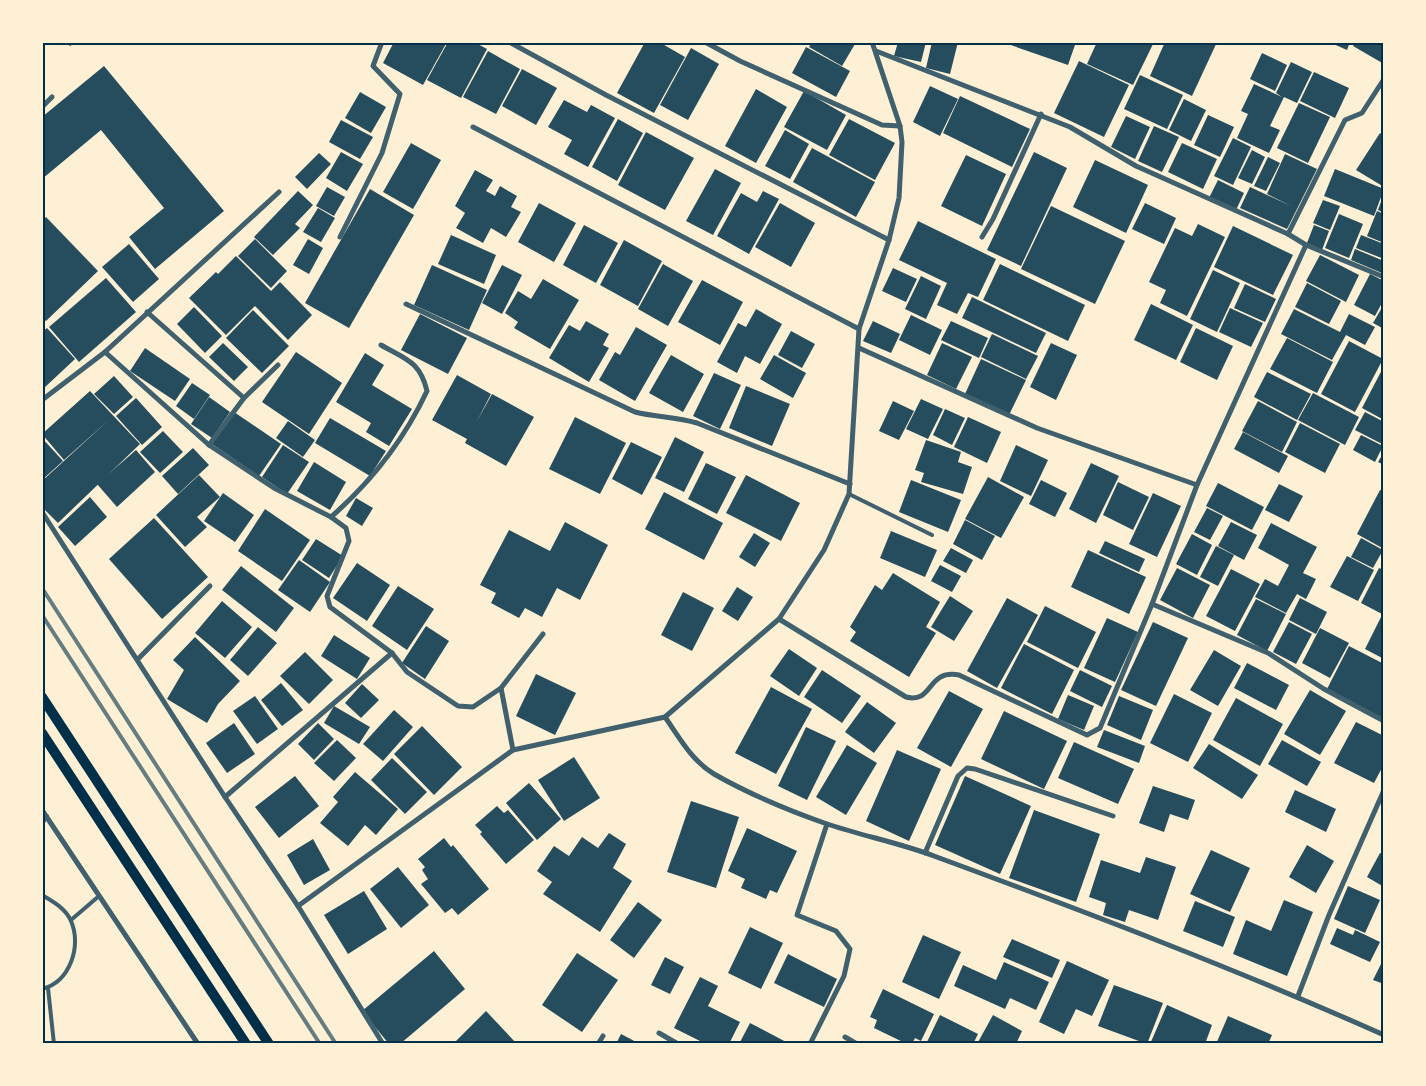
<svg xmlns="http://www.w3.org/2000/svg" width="1426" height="1086" viewBox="0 0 1426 1086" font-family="'Varela Round',sans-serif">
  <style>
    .building { fill: #264d5e }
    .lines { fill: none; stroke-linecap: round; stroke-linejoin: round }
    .service { stroke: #3f606c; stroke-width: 4 }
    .minor { stroke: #3f606c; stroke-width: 5 }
    .secondary { stroke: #003049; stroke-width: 10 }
    .rail { stroke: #657d81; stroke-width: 4 }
    .neatline { fill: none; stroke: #003049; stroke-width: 2 }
  </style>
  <rect width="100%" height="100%" fill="#fdf0d5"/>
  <g class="building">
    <polygon points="60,42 72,42 71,46"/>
    <polygon points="394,42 447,42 423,85 383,63"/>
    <polygon points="448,42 474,42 487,49 461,98 427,80"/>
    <polygon points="645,42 659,42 685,57 654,113 617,93"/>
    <polygon points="812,42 852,42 855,44 842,66 809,47"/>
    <polygon points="898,42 926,42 921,62 894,56"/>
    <polygon points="932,42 958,42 950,74 926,68"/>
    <polygon points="1002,42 1076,42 1068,65"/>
    <polygon points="1097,42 1154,42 1133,85 1087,64"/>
    <polygon points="1165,42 1217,42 1192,96 1150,76"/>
    <polygon points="1329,42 1350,42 1347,50"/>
    <polygon points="1356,42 1384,42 1384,64 1353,46"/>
    <polygon points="806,47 850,71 836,97 792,73"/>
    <polygon points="691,48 719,64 688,120 660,105"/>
    <polygon points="488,51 520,69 496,114 463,97"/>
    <polygon points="1262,53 1287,65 1275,91 1250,79"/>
    <polygon points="1079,61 1129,85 1104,137 1054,113"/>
    <polygon points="1291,62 1312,72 1297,103 1284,97 1270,126 1280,130 1269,153 1237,138 1248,114 1241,111 1254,84 1282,97 1276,93"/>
    <polygon points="104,66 224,211 155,269 129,237 164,208 101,130 42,179 42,117"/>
    <polygon points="522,69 557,88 536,125 502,106"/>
    <polygon points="1314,72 1349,88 1335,118 1300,101"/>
    <polygon points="1140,75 1183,95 1167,129 1124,109"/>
    <polygon points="930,86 958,99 940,136 913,122"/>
    <polygon points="756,89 787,107 756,163 725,146"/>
    <polygon points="804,91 846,115 827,150 784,127"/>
    <polygon points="360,92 386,107 371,133 345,118"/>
    <polygon points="960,96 1030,129 1012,167 943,133"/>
    <polygon points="1184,99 1206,110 1191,141 1169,130"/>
    <polygon points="564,100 587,112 591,105 615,118 588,167 564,154 572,140 548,127"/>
    <polygon points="1299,103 1330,117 1308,163 1277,148"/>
    <polygon points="1208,115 1234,127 1220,157 1194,145"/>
    <polygon points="1126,116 1150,127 1135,159 1111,147"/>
    <polygon points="618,119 643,133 617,181 592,167"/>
    <polygon points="849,119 895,143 875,180 829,155"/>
    <polygon points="341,120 373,137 360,159 329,142"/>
    <polygon points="1154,126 1179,137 1162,172 1138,161"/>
    <polygon points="785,130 809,144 790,179 765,166"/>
    <polygon points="646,132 694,158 665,210 618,185"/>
    <polygon points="1380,133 1384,136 1384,187 1356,170"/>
    <polygon points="1233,138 1251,147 1233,185 1214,176"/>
    <polygon points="411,143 441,160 413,209 383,192"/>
    <polygon points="1182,143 1217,159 1203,189 1168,172"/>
    <polygon points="812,148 875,182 856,217 793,182"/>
    <polygon points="1252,150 1265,157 1252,184 1238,178"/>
    <polygon points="341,152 363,164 347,191 326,178"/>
    <polygon points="1034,152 1067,168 1021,266 987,250"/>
    <polygon points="319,153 331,164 307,189 295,177"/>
    <polygon points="1285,154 1317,169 1287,229 1240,208 1250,187 1291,206 1267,194"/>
    <polygon points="966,155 1006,174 982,226 941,206"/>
    <polygon points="1268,157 1280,163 1266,191 1254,186"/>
    <polygon points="1095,160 1148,185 1126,233 1073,207"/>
    <polygon points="715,169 741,183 713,235 686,221"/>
    <polygon points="1335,169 1384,189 1374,216 1324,196"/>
    <polygon points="475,170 493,180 486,191 495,196 500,186 517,196 511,207 521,212 506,237 491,228 483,243 456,228 465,213 455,206"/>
    <polygon points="1218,180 1244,193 1236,210 1209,198"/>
    <polygon points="327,187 345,197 334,216 316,206"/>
    <polygon points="370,189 414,215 349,328 305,303"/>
    <polygon points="298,191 313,205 295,224 300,228 273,255 254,237"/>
    <polygon points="763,191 779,199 749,254 717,236 741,193 757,202"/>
    <polygon points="1383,196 1384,196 1384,213 1378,210"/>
    <polygon points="1323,200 1340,206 1330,230 1313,223"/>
    <polygon points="539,203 576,223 554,262 518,242"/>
    <polygon points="780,203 815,223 791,267 755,247"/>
    <polygon points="1145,203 1176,218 1164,244 1132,229"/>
    <polygon points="1051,206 1125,241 1095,304 1021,269"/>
    <polygon points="318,208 335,218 321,242 303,232"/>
    <polygon points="1377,211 1384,214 1384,243 1367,236"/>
    <polygon points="1339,214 1363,224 1349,258 1325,248"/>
    <polygon points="46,217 98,271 46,321 42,318 42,221"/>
    <polygon points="918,221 996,259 978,297 968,293 957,314 937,305 947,283 899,260"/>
    <polygon points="1198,224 1225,237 1187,316 1160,303 1166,290 1149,282 1175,228 1192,236"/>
    <polygon points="584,225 618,243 596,283 563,265"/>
    <polygon points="1314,225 1329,231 1322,250 1307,243"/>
    <polygon points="1233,226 1293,255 1273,295 1214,267"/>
    <polygon points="451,235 496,255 484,284 438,264"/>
    <polygon points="1361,235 1384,244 1384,259 1356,248"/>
    <polygon points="255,239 287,271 271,288 238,256"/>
    <polygon points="308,239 323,248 309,274 293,265"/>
    <polygon points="624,240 662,261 638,306 600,285"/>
    <polygon points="129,244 159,279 133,302 102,267"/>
    <polygon points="1355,249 1384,261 1382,273 1351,260"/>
    <polygon points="1320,255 1359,275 1346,302 1306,281"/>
    <polygon points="236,256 271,291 280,282 312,315 288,340 255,306 226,335 189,298 216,272 218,274"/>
    <polygon points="663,264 693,281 668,326 638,309"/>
    <polygon points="1000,264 1085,305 1068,341 983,300"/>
    <polygon points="432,265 487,290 469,330 414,305"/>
    <polygon points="502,265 522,275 502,314 482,303"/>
    <polygon points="893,268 917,279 906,302 882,291"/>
    <polygon points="1213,270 1240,283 1217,332 1190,319"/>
    <polygon points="1370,274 1384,281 1384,299 1375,316 1354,305"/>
    <polygon points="921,276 941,286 926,319 905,309"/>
    <polygon points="106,278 136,312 79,362 49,327"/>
    <polygon points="543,279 579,300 550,349 514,328 518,322 505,313 518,291 531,299"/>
    <polygon points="702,280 743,302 720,345 678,322"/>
    <polygon points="1307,283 1341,301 1329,324 1295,307"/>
    <polygon points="1245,284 1276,299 1265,322 1234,308"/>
    <polygon points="972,297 1046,333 1036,353 962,318"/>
    <polygon points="1151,304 1193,325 1176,360 1134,340"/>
    <polygon points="1384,304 1384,329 1373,323"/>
    <polygon points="194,307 222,336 205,353 177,324"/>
    <polygon points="1230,308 1263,323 1251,347 1219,332"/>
    <polygon points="756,309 782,324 760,364 745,356 737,373 717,362 738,323 746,327"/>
    <polygon points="1294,309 1340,332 1349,314 1375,327 1365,345 1346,335 1332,360 1281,334"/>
    <polygon points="253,310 289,346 262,373 226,338"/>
    <polygon points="420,314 467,338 448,374 401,350"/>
    <polygon points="911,315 942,330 930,355 899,340"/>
    <polygon points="586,321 609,334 603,345 609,348 589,382 549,358 569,325 580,331"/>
    <polygon points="873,321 900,334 891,353 863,341"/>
    <polygon points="951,321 988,338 979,358 941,340"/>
    <polygon points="636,327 667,345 635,401 599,380 615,352 620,355"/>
    <polygon points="47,328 75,359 43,389 42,332"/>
    <polygon points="1196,328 1233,346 1217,380 1180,362"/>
    <polygon points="791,331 815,344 802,368 778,355"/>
    <polygon points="992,334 1038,356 1026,379 981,357"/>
    <polygon points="1287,338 1333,362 1317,393 1270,369"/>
    <polygon points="1349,341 1383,359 1355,412 1321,394"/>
    <polygon points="223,343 248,367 234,381 209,357"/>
    <polygon points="942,343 972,357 956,389 927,375"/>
    <polygon points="1051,343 1077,355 1056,400 1030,387"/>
    <polygon points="145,348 190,379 175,401 130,371"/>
    <polygon points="296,352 342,383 309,434 262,402"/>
    <polygon points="365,353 384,365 372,385 412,409 389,446 366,432 371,423 336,402"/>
    <polygon points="671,355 704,374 683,412 649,393"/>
    <polygon points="774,355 806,373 793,398 760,379"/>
    <polygon points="981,359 1026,380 1009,415 965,394"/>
    <polygon points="1384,366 1384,420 1362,408"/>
    <polygon points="1267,372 1311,394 1297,420 1254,397"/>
    <polygon points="714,373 741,385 720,429 693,416"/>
    <polygon points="457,375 491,394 477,421 492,394 534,417 506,466 465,443 467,439 432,420"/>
    <polygon points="114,376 133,397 114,414 94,394"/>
    <polygon points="192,383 210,395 194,419 176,406"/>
    <polygon points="746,386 790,404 772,446 729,428"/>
    <polygon points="90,391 140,444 58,523 42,507 42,481 111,418 64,460 42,434"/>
    <polygon points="1313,393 1359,417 1345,445 1298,420"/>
    <polygon points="209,397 230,412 212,438 191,424"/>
    <polygon points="136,398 162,427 142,445 116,416"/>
    <polygon points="921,399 943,409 928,439 906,429"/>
    <polygon points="893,401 914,411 899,440 879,431"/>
    <polygon points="1258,401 1297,422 1282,452 1242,431"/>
    <polygon points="945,409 965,418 952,445 933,435"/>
    <polygon points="234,412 281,444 259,476 212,444"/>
    <polygon points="1365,412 1384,422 1384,445 1355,430"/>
    <polygon points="575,417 626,443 600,494 549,469"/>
    <polygon points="968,417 1001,432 987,463 954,447"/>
    <polygon points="330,418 386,451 370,476 315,443"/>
    <polygon points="288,421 315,440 303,457 276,438"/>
    <polygon points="1300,423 1340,444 1325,473 1285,452"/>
    <polygon points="163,431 183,452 160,473 140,452"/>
    <polygon points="1243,432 1288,456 1279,473 1234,449"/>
    <polygon points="1361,435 1383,446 1375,462 1353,450"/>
    <polygon points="675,437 704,452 684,492 655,478"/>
    <polygon points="42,438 63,461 42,480"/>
    <polygon points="926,440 961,452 958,462 972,467 963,494 921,482 924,473 915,470"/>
    <polygon points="631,442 662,457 642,495 612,479"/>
    <polygon points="283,445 309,462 287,494 262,477"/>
    <polygon points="1016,445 1048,460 1031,496 1000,481"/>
    <polygon points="193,448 209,465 178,494 162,476"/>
    <polygon points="136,450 155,472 117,507 97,484"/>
    <polygon points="1384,452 1384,465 1378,462"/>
    <polygon points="314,462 346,482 330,510 297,491"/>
    <polygon points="706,463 736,477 717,514 688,499"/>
    <polygon points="1091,463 1119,476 1096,523 1069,509"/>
    <polygon points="199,475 220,497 197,517 207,527 185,547 156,515"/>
    <polygon points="746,475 800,503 781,541 726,513"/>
    <polygon points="988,477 1024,497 1001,538 965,519"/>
    <polygon points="911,480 961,500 948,532 899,512"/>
    <polygon points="1041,480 1067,493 1055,517 1029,504"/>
    <polygon points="1118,482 1149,497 1133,530 1103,515"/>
    <polygon points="1218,483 1264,507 1252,530 1206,506"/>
    <polygon points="1279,484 1303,496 1289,522 1265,510"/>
    <polygon points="1380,490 1384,491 1384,549 1357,534"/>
    <polygon points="664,492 723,523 704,560 645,529"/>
    <polygon points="223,493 254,515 235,542 204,521"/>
    <polygon points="1153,493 1181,506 1157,557 1129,544"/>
    <polygon points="90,497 107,517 75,546 58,527"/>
    <polygon points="356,498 373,508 362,526 346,516"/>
    <polygon points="1207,508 1223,516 1210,540 1194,532"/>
    <polygon points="265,509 310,540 282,581 238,551"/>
    <polygon points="154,518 208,577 162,619 109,559"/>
    <polygon points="965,520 995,536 982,560 953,544"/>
    <polygon points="565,522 608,545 580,600 557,588 542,617 525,608 519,618 491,603 496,593 480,585 509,530 550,551"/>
    <polygon points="1231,522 1257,535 1244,560 1218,546"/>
    <polygon points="1271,523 1317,547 1303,573 1316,579 1306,599 1297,594 1286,613 1255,597 1265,579 1278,586 1289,565 1258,548"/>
    <polygon points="891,531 937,550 925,577 880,558"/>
    <polygon points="754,533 770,543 755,567 739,557"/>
    <polygon points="1192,534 1212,545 1197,575 1176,564"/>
    <polygon points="1361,538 1383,550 1373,568 1351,557"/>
    <polygon points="316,539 343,556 329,578 302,560"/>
    <polygon points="1105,541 1145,559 1139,572 1099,553"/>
    <polygon points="1216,546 1234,555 1218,586 1200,577"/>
    <polygon points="951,548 973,560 966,573 943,561"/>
    <polygon points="1088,550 1146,577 1129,614 1071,587"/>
    <polygon points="1347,556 1374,570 1358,601 1330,587"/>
    <polygon points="299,560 330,582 310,612 278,590"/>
    <polygon points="357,563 390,585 367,621 333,598"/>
    <polygon points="940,565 961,576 952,592 931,581"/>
    <polygon points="241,566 294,608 276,632 222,590"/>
    <polygon points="1177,568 1210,585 1193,618 1160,600"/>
    <polygon points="1379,568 1384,570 1384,615 1361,603"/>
    <polygon points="1231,569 1260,584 1235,631 1206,616"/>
    <polygon points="893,573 940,602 926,627 936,633 909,677 850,641 856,632 850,627 875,585 882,590"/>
    <polygon points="398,586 434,609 407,650 372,626"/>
    <polygon points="737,587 753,597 738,621 722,611"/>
    <polygon points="683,592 714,608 692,651 661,635"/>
    <polygon points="950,596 973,611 954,641 931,627"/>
    <polygon points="1007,598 1038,615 997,688 967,671"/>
    <polygon points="1300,598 1327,612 1316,634 1289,620"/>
    <polygon points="1256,599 1286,614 1267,651 1237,635"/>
    <polygon points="222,601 252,627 225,658 195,633"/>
    <polygon points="1045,606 1096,632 1078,668 1027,642"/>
    <polygon points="1381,617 1384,618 1384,659 1365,649"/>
    <polygon points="1107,618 1138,632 1115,682 1084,668"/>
    <polygon points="1153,622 1188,638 1156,706 1121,690"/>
    <polygon points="1289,622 1312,634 1296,664 1273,652"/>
    <polygon points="426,626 449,641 425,679 402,663"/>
    <polygon points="258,627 277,643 248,676 230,660"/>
    <polygon points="1320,628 1349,643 1330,678 1302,663"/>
    <polygon points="334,635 370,658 357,679 321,656"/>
    <polygon points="195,637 240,681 218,704 207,723 167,699 184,670 173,660"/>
    <polygon points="1024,644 1074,670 1052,714 1001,688"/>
    <polygon points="1349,646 1384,664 1384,719 1327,689"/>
    <polygon points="789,649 817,668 799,696 770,676"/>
    <polygon points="1214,650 1241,666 1218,706 1190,690"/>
    <polygon points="305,652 333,680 309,704 280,676"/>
    <polygon points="1247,663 1289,685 1276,710 1234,688"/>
    <polygon points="822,670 861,696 842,723 804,697"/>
    <polygon points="1080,670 1112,686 1102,707 1070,691"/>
    <polygon points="536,674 576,693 555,735 516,716"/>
    <polygon points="281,683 303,710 282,726 261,700"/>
    <polygon points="362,684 379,700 361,718 345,703"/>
    <polygon points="771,687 812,709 776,774 735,753"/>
    <polygon points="1310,690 1346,711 1320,755 1284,734"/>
    <polygon points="949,691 983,709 951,767 917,748"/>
    <polygon points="1174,694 1212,713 1188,762 1150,743"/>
    <polygon points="1068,695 1094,706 1084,730 1058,719"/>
    <polygon points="255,696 278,729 257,744 233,711"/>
    <polygon points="1119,696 1153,710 1141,740 1107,725"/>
    <polygon points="1236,698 1283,724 1260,766 1213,740"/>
    <polygon points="867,702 896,723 874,753 845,732"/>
    <polygon points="334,706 370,727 359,744 324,723"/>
    <polygon points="394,710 413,727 383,761 363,744"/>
    <polygon points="1004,711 1067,741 1044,789 981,759"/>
    <polygon points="1356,722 1384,736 1384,764 1374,783 1334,763"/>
    <polygon points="234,723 255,754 227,773 206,743"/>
    <polygon points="318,723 334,739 314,760 298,744"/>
    <polygon points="422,726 462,767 434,795 394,754"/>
    <polygon points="806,727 836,741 807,800 778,786"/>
    <polygon points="1104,730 1145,746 1139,763 1097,747"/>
    <polygon points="337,740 356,758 334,781 314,763"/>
    <polygon points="1282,740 1321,762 1307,786 1268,764"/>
    <polygon points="1074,742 1134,769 1118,804 1058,778"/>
    <polygon points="1209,744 1258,775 1242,799 1193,768"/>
    <polygon points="847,745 877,763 846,815 816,797"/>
    <polygon points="897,750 941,769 909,841 866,821"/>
    <polygon points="574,757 600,798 564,821 538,780"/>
    <polygon points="392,758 427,792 405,814 371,780"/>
    <polygon points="355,772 398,809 376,835 365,825 348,846 320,823 338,802 333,797"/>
    <polygon points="295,776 319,806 279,838 255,807"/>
    <polygon points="965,776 1031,806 1000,874 935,845"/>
    <polygon points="529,783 561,819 537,840 506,803"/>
    <polygon points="1153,786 1195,800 1188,820 1170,814 1164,832 1139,823"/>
    <polygon points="1295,790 1336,809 1326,832 1285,812"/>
    <polygon points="691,801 739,817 716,888 667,872"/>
    <polygon points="497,806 504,813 508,810 534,840 506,864 480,834 482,832 475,825"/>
    <polygon points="1034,810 1100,834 1076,902 1009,878"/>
    <polygon points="747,828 797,851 777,893 770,890 766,899 741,888 745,879 728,871"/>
    <polygon points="609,833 626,844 613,868 632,881 600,932 543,894 552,882 537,871 554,846 569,856 582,837 598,848"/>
    <polygon points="444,838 451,847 453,845 489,889 458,915 452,908 445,913 421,884 428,879 422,870 425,867 418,859"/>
    <polygon points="313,839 330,870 304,885 287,855"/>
    <polygon points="1307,845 1334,861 1316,893 1289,877"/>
    <polygon points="1211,850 1250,868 1230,912 1190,894"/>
    <polygon points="1380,853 1384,855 1384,887 1367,877"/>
    <polygon points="1146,857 1176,867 1158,920 1129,910 1125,922 1103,915 1106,903 1089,897 1101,860 1140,873"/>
    <polygon points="398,867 429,905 401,928 370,889"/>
    <polygon points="1348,886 1380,900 1365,933 1334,919"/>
    <polygon points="364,891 387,929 348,954 324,915"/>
    <polygon points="1284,900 1313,912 1287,976 1233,954 1246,920 1271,931"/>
    <polygon points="1195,901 1235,917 1223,947 1183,931"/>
    <polygon points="638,902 662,920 634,958 610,940"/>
    <polygon points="750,927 783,943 761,989 728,973"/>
    <polygon points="1337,928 1353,935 1355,930 1380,942 1370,962 1330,944"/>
    <polygon points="923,935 961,952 939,999 902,982"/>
    <polygon points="1012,939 1060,960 1052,978 1003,957"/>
    <polygon points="434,951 465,989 400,1044 389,1044 362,1011"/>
    <polygon points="577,953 618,980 582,1032 542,1005"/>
    <polygon points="788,954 837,979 824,1007 774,983"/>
    <polygon points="665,957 684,967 670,994 651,985"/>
    <polygon points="1384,958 1384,984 1373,980"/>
    <polygon points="1067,961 1109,980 1092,1016 1076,1009 1064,1034 1039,1022"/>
    <polygon points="1004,962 1049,982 1036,1010 1010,998 1005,1009 954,986 963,965 996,980"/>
    <polygon points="700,977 718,986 708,1006 740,1022 729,1044 706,1044 674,1028"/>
    <polygon points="1114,985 1163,1003 1147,1044 1098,1026"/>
    <polygon points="883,989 934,1014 921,1041 915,1038 912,1044 907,1044 874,1028 877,1020 870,1017"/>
    <polygon points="1167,1005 1212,1025 1205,1044 1150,1044"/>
    <polygon points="486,1011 517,1044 453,1044"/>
    <polygon points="940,1015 978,1034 973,1044 926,1044"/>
    <polygon points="993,1015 1022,1031 1016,1044 977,1044"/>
    <polygon points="1228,1016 1272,1035 1268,1044 1216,1044"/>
    <polygon points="750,1023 790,1044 739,1044"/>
    <polygon points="621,1034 640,1044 616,1044"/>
  </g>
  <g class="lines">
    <g class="service">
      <polyline points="849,494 932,535"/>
      <polyline points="42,824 47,816"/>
      <path d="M42 895C54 902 66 909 71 921 82 946 70 982 42 989"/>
      <polyline points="71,920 99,896"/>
      <polyline points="48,988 54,1044"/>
    </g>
    <g class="minor">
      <polyline points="509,42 606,95 889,240"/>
      <polyline points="705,42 740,61 882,125 900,126"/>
      <polyline points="876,51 1070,127 1136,166 1288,234 1306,245 1384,277"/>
      <polyline points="42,107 52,97"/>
      <polyline points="473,127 859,329"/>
      <polyline points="1288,234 1345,120 1362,113 1384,79"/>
      <polyline points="340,237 382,153 400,94 373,66 382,42"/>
      <polyline points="982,237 993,219 1041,114"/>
      <path d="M406 304 635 412C655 417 676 417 697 423L850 484"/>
      <polyline points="147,312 244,398"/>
      <polyline points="859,348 1037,428 1197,485"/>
      <polyline points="105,352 209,445 274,488 331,517 346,528 349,541 327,596 330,607 392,653 407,672 458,706 473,707 501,688"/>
      <polyline points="42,400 105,352 279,192"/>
      <polyline points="209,445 244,398 278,365"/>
      <polyline points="42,512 225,797 298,906 383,1044"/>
      <path d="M331 517C372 481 404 440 427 391 420 361 405 359 381 345"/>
      <polyline points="1152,604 1268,653 1324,689 1384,721"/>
      <path d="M779 619 906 697C934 704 926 669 959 675L1087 735 1100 728 1152 604 1197 485 1306 245"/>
      <polyline points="138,659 210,586"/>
      <path d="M665 717C679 737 692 761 714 774 749 794 790 811 827 824 863 836 900 843 934 856 1086 912 1236 969 1384 1035"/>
      <polyline points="513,750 501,688 543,634"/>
      <polyline points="225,797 392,653"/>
      <polyline points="42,810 198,1044"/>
      <polyline points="925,853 958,776 967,768 975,769 1113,816"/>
      <polyline points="298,906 513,750 665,717 779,619 824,550 849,494 859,329 889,240 899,198 902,142 900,126 872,42"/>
      <polyline points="1298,996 1329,915 1384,790"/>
      <polyline points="659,1033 678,1044"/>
      <polyline points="845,1037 857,1044"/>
      <polyline points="598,1044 603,1036"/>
      <polyline points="810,1044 844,976 850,949 836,931 797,915 827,824"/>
    </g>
    <g class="secondary">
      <polyline points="42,697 269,1044"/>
      <polyline points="42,733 246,1044"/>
    </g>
    <g class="rail">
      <polyline points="42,588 336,1044"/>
      <polyline points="42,615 320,1044"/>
    </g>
  </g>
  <rect width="1426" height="1086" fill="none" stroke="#fdf0d5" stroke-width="88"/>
  <rect x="44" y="44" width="1338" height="998" class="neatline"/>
</svg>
